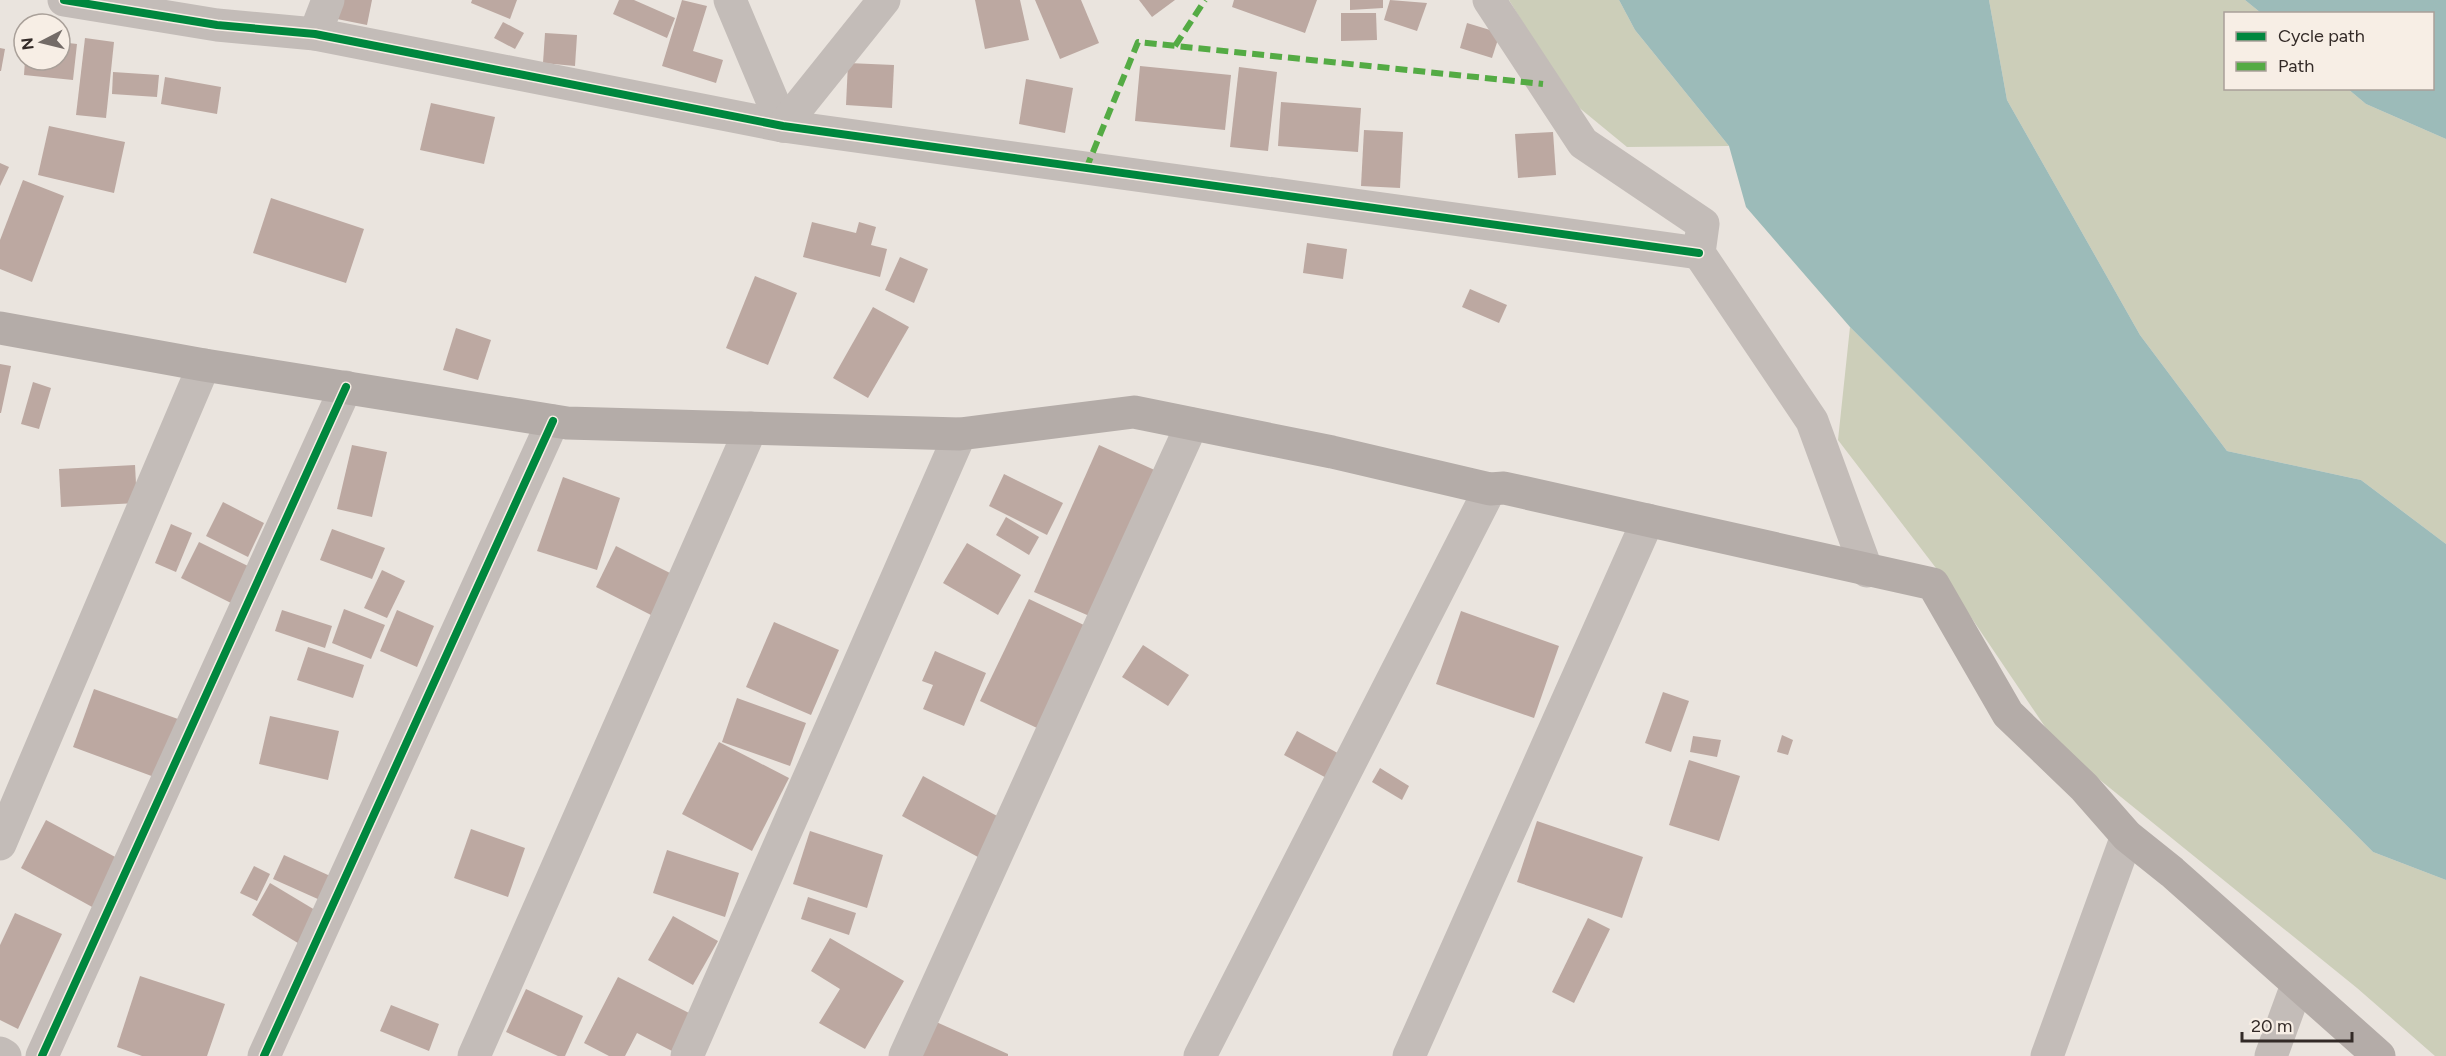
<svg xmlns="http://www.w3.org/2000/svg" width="2446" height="1056" viewBox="0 0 2446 1056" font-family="Figtree,sans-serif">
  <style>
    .green { fill: #ccceb9 }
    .water { fill: #9cbbb9 }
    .building { fill: #bca8a1 }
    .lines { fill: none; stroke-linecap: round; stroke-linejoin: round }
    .minor { stroke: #c3bcb8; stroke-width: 33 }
    .secondary { stroke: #b4aca8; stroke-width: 33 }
    .quiet { stroke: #54ab44; stroke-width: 6; stroke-dasharray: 12 6; stroke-linecap: butt }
    .cycleway-casing { stroke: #f7eee5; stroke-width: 11 }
    .cycleway { stroke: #00873e; stroke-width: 8 }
  </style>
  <rect width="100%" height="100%" fill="#eae4de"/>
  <g class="green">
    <polygon points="1509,0 1619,0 1635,30 1729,146 1627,147 1571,101"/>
    <polygon points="1989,0 2245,0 2261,13 2226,14 2226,88 2348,89 2366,104 2446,139 2446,544 2361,480 2227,451 2140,335 2007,100"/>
    <polygon points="1850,327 2373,852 2446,880 2446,1056 2435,1056 2357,988 2058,746 1952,589 1838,440"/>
  </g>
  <g class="water">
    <polygon points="1619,0 1989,0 2007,100 2140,335 2227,451 2361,480 2446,544 2446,880 2373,852 1850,327 1746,207 1729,146 1635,30"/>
    <polygon points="2245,0 2446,0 2446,139 2366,104 2348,89 2432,88 2432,14 2261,13"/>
  </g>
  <g class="building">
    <polygon points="341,0 372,0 367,25 337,19"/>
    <polygon points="472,0 517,0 510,19 471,3"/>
    <polygon points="619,0 634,0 675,18 667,38 613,14"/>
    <polygon points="682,0 707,6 693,51 723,60 716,83 662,66"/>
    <polygon points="975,0 1020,0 1029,40 985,49"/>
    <polygon points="1035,0 1081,0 1099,43 1060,59"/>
    <polygon points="1139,0 1175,0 1152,17"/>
    <polygon points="1234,0 1317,0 1305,33 1232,7"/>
    <polygon points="1350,0 1383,0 1383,8 1350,10"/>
    <polygon points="1390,0 1427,3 1417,31 1384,20"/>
    <polygon points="1341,13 1376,13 1377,40 1341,41"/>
    <polygon points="503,22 524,33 515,49 494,38"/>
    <polygon points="1467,23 1500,33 1492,58 1460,48"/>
    <polygon points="545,33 577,35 575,66 543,63"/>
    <polygon points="85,38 114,42 106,118 76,115"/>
    <polygon points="60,42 77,44 73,80 24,75 25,60 60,60"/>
    <polygon points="0,48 5,49 1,71 0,71"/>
    <polygon points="848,63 894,65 892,108 846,105"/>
    <polygon points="1140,66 1231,75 1225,130 1135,121"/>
    <polygon points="1239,67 1277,72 1268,151 1230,147"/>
    <polygon points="113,72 159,75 157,97 112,94"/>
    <polygon points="165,77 221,87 217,114 161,104"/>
    <polygon points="1026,79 1073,88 1065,133 1019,124"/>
    <polygon points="1281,102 1361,108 1358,152 1278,146"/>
    <polygon points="431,103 495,117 484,164 420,150"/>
    <polygon points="49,126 125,142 114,193 38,175"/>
    <polygon points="1364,130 1403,132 1400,188 1361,186"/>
    <polygon points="1553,132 1556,175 1518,178 1515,134"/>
    <polygon points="0,163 9,167 0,186"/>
    <polygon points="23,180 64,196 32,282 0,269 0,240"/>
    <polygon points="271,198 364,229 346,283 253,253"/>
    <polygon points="812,222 856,233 859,222 876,227 871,245 887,249 880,277 803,257"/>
    <polygon points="1307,243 1347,249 1343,279 1303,273"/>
    <polygon points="900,257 928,269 914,303 885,290"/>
    <polygon points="755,276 797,293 768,365 726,348"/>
    <polygon points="1470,289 1507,305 1499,323 1462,307"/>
    <polygon points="873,307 909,327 868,398 833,378"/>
    <polygon points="456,328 491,340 478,380 443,370"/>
    <polygon points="0,364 11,366 1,413 0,413"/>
    <polygon points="33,382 51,388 39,429 21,424"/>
    <polygon points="352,445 387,452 372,517 337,509"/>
    <polygon points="1099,445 1159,472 1094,618 1034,592"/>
    <polygon points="135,465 137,503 61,507 59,469"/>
    <polygon points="1004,474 1063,503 1047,535 989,506"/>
    <polygon points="563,477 620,498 597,570 537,551"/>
    <polygon points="223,502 264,523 248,557 206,536"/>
    <polygon points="1006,517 1039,537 1029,555 996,535"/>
    <polygon points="171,524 192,533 176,572 155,563"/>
    <polygon points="332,529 385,548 372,579 320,560"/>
    <polygon points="199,542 250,567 233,604 181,578"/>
    <polygon points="967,543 1021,575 998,615 943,583"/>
    <polygon points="616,546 672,574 651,615 596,587"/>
    <polygon points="382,570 405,581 387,618 364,608"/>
    <polygon points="1029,599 1086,626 1037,728 980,701"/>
    <polygon points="344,609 385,625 371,659 332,643"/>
    <polygon points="282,610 332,626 325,648 275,631"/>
    <polygon points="397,610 434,626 417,667 380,651"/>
    <polygon points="1461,611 1559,646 1534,718 1436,684"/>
    <polygon points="774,622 839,650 811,715 746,687"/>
    <polygon points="1143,645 1189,675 1168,706 1122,677"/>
    <polygon points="308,647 364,665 353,698 297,680"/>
    <polygon points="935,651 986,673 964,726 923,709 933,685 922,681"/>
    <polygon points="94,689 178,719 157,778 73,747"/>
    <polygon points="1663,692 1689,701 1671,752 1645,743"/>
    <polygon points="737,698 806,723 790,766 722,742"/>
    <polygon points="270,716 339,731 328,780 259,764"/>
    <polygon points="1297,731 1345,757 1332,781 1284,755"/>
    <polygon points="1782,735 1793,740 1788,755 1777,752"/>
    <polygon points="1693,736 1721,740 1717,757 1690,752"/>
    <polygon points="719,742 789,778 752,851 682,814"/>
    <polygon points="1689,760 1740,776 1719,841 1669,825"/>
    <polygon points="1380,768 1409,786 1402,800 1372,782"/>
    <polygon points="923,776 999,817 978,857 902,816"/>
    <polygon points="46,820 119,859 94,908 21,868"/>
    <polygon points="1537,821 1643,857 1622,918 1517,882"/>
    <polygon points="471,829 525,848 508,897 454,878"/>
    <polygon points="810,831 883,855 867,908 793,884"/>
    <polygon points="667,850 739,873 725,917 653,893"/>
    <polygon points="284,855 339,880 329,904 273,879"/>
    <polygon points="254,866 270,874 257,901 240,893"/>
    <polygon points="270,883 325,916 306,948 252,915"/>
    <polygon points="808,897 856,913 849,935 801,919"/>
    <polygon points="15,913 62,934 18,1029 0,1020 0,945"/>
    <polygon points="673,916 718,941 693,985 648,960"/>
    <polygon points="1588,918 1610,929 1574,1003 1552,992"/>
    <polygon points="830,938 904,981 865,1049 819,1023 840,989 811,971"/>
    <polygon points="140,976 225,1004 207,1056 142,1056 117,1047"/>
    <polygon points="618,977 691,1014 672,1051 637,1033 625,1056 609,1056 584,1043"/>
    <polygon points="526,989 583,1016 565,1056 558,1056 506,1032"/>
    <polygon points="391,1005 439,1024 429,1051 380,1031"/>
    <polygon points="934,1021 1008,1054 1008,1056 918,1056"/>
  </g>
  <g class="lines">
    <g class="minor">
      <polyline points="64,0 217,25 315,34 783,126 1699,253"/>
      <polyline points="730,0 783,126"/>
      <polyline points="1489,0 1583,143 1703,224 1699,253 1812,421 1867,571"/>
      <polyline points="315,34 328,0"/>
      <polyline points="783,126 884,0"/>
      <polyline points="0,844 204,365"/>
      <polyline points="0,1053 5,1056"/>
      <polyline points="42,1056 346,387"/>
      <polyline points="264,1056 553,421"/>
      <polyline points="474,1056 751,428"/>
      <polyline points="687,1056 960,434"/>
      <polyline points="905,1056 1192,424"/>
      <polyline points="1200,1056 1490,489"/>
      <polyline points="1409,1056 1648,520"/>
      <polyline points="2047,1056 2127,836"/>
      <polyline points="2271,1056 2297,985"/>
    </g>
    <polyline class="secondary" points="0,328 204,365 567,423 960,434 1134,412 1332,452 1490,489 1504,488 1933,584 2008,714 2084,787 2127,836 2172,872 2379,1056"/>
    <g class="quiet">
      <polyline points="1175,46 1205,0"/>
      <polyline points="1086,169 1138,42 1543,84"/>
    </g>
    <defs>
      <g id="cycleway">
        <polyline points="64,0 217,25 315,34 783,126 1699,253"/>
        <polyline points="42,1056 346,387"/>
        <polyline points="264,1056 553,421"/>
      </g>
    </defs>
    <use href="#cycleway" class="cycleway-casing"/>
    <use href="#cycleway" class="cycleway"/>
  </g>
  <rect x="2224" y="12" width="210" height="78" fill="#f7eee5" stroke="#a9a099" stroke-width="1.5"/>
  <rect x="2236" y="32" width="30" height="9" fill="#00873e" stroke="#a9a099" stroke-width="1.5"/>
  <text x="2278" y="42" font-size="18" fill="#332a27">Cycle path</text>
  <rect x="2236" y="62" width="30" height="9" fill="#54ab44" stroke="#a9a099" stroke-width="1.5"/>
  <text x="2278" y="72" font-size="18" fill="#332a27">Path</text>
  <g transform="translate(42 42) rotate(263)"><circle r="28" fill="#f7eee5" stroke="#a9a099" stroke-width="1.5"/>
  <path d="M0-4.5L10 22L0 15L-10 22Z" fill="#736b67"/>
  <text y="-9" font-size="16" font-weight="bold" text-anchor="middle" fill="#332a27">N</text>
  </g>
  <path d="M2242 1032v9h110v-9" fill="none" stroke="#332a27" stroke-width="3"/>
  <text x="2251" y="1032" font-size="18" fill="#332a27" stroke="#f7eee5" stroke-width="4.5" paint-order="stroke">20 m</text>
</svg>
